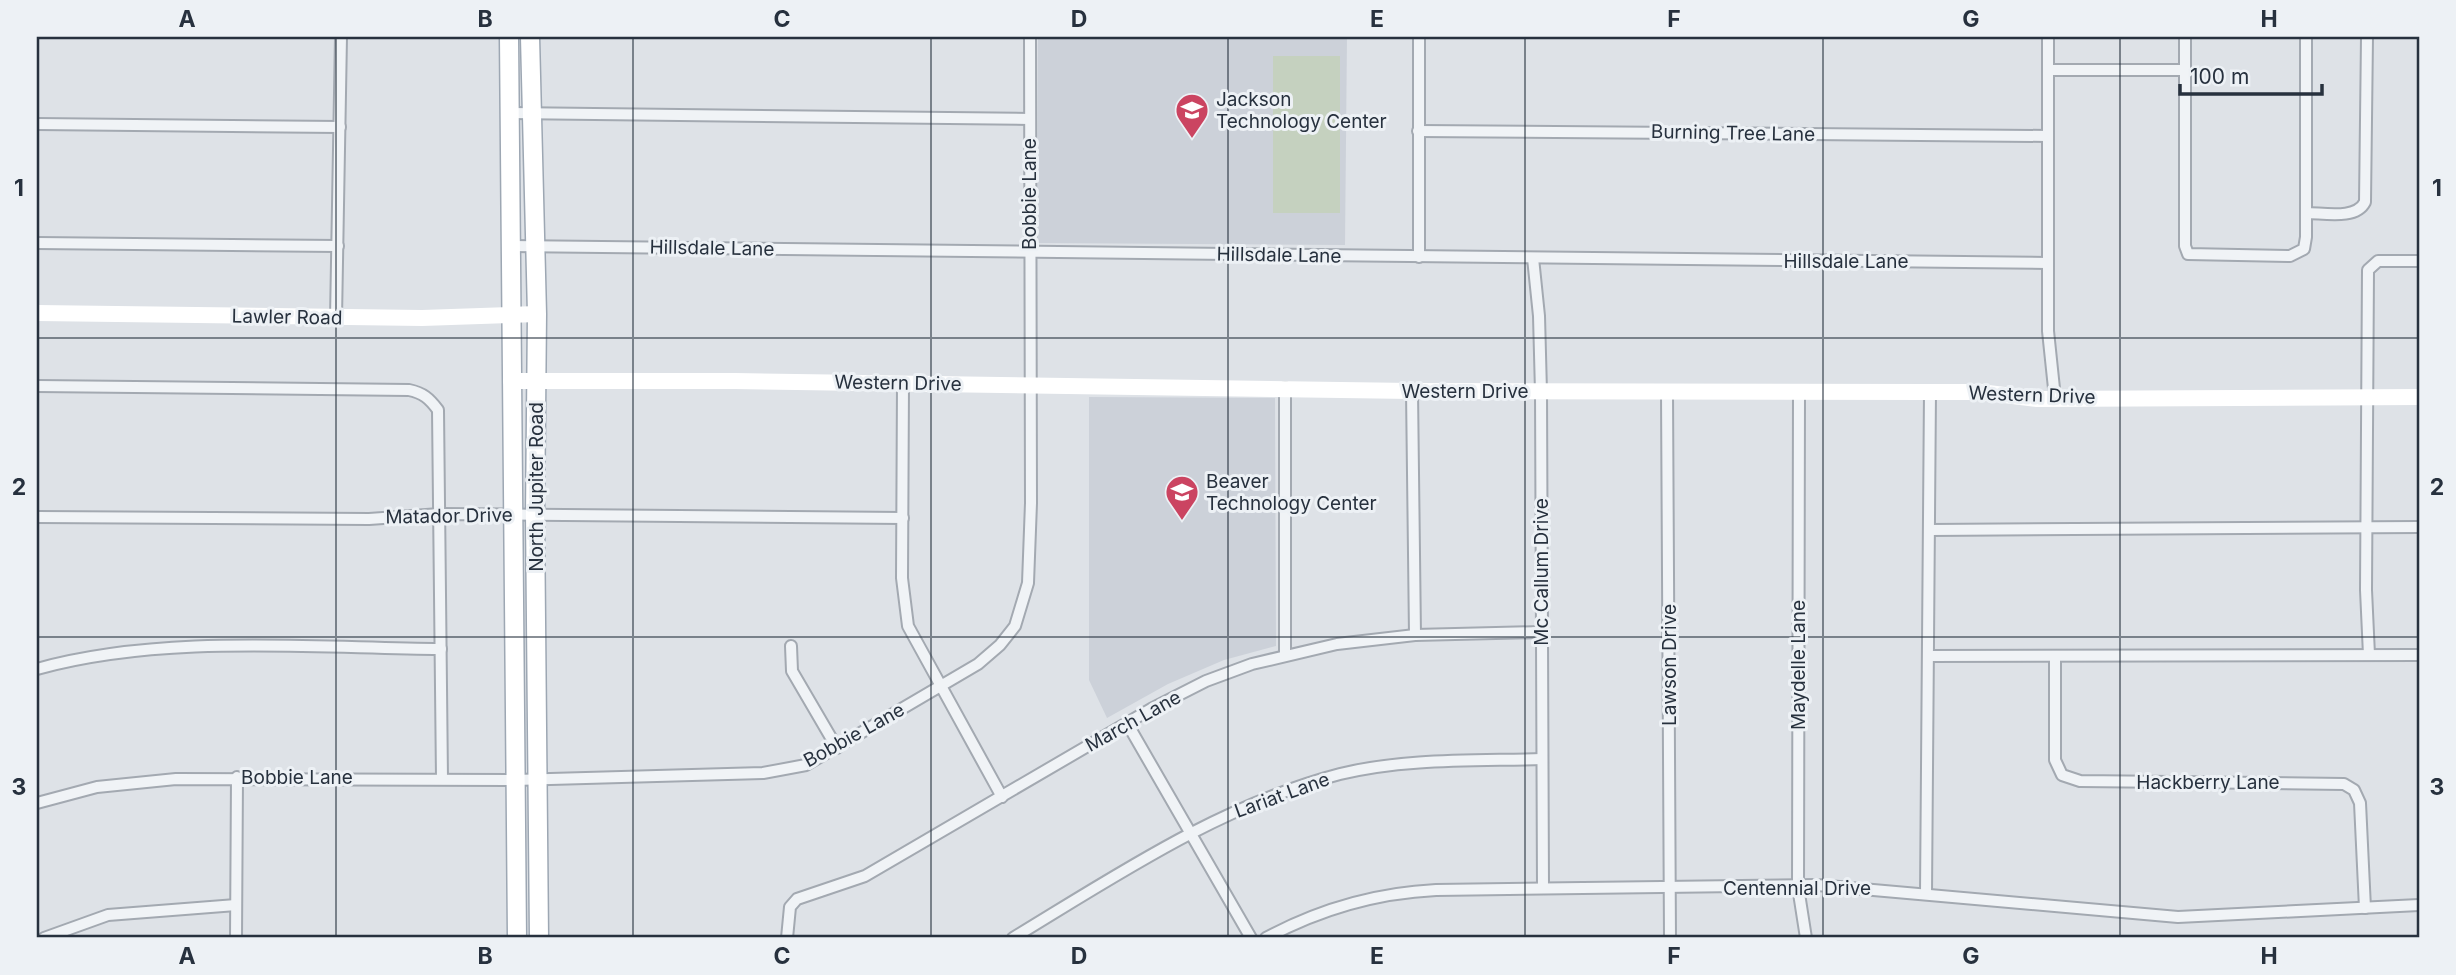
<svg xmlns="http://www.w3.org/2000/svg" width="2456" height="975" viewBox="0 0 2456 975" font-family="Inter,sans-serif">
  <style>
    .built { fill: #ccd1d9 }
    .green { fill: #c5d1bf }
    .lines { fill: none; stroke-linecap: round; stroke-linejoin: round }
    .street-casing { stroke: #a3a9b1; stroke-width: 14 }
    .primary-casing { stroke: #9da7b3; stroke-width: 21 }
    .street { stroke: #f0f3f6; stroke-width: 10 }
    .secondary { stroke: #fff; stroke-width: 16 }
    .primary { stroke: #fff; stroke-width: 18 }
    .grid { fill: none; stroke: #27313e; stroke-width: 2; stroke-opacity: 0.55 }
    .labels { text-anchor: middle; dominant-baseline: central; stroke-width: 6; stroke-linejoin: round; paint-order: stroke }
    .poi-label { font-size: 19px; fill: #27313e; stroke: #edf1f5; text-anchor: start }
    .street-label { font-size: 19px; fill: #27313e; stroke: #edf1f5 }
    .neatline { fill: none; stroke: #27313e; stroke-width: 2.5 }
    .grid-label { font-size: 23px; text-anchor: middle; font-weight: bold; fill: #27313e }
  </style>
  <rect width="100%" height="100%" fill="#dee2e7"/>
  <g class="built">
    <polygon points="1038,37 1347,37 1345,245 1037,243"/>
    <polygon points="1089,397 1275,398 1276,646 1224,660 1168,684 1107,718 1089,680"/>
  </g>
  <rect class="green" x="1273" y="56" width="67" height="157"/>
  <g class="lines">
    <defs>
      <g id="street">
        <polyline points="1419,37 1419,257"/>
        <polyline points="2048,37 2048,331 2055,398"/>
        <polyline points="2185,37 2185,246 2188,254 2290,256 2304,249 2306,237 2306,37"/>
        <polyline points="2048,70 2185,70"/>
        <polyline points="510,113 1030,119"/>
        <polyline points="37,124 340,127"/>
        <polyline points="1418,131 2048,136"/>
        <path d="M2306 213C2324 213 2356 220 2365 202L2367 37"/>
        <polyline points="37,243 338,246"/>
        <polyline points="510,246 2048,263"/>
        <polyline points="1533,258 1539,316 1541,392 1543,887"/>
        <polyline points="336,318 341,37"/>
        <polyline points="903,384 902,578 908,626 1002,797"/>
        <path d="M37 386 409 390C423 393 429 398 438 410L442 779"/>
        <polyline points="1285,388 1285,655"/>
        <polyline points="1412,391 1415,635"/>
        <polyline points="1667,392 1670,938"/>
        <polyline points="1799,392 1798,887 1806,938"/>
        <polyline points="37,517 369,519 440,514 903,518"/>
        <polyline points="1930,530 2419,527"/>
        <polyline points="791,646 792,671 837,748"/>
        <polyline points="2369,655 2366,590 2368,270 2378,261 2419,261"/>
        <polyline points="1929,656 2419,655"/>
        <polyline points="2055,656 2055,760 2062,775 2080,781 2344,784 2354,790 2360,803 2365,908"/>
        <path d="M37 669C163 634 311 648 441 649"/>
        <polyline points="1127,723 1251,938"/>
        <polyline points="37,803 97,787 176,779 515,780 763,773 806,765 978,664 1000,645 1015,626 1028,583 1031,503 1030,37"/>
        <polyline points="1926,893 1930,392"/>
        <polyline points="44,938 108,915 236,905"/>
        <polyline points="236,938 237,777"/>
        <polyline points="787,938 790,907 797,899 865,876 1151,709 1206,681 1252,664 1337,644 1415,635 1541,632"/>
        <path d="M1013 938C1117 875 1221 805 1340 774 1405 758 1476 761 1542 759"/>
        <path d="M1266 938C1320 909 1375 893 1436 890L1817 885 2178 917 2419 905"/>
      </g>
      <g id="primary">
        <polyline points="509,37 517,938"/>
        <polyline points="530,37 537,314 535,515 539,938"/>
      </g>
    </defs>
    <use href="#street" class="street-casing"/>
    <use href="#primary" class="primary-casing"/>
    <use href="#street" class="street"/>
    <g class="secondary">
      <polyline points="37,313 422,318 537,314"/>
      <polyline points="511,381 735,381 1412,391 1930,392 1980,392 2037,399 2419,397"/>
    </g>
    <use href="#primary" class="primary"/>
  </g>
  <path class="grid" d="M336 37V938M633 37V938M931 37V938M1228 37V938M1525 37V938M1823 37V938M2120 37V938M37 338H2419M37 637H2419"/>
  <defs>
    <symbol id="school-pin" viewBox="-11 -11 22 30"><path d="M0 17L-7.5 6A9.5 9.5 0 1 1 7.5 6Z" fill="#cb4461" stroke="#edf1f5"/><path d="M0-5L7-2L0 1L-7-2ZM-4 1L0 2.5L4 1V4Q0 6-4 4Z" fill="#fff"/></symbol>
  </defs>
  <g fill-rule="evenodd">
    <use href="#school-pin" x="1173" y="91" width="38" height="52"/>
    <use href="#school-pin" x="1163" y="473" width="38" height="52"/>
  </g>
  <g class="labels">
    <g class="poi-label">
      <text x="1216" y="99">Jackson<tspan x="1216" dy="22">Technology Center</tspan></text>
      <text x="1206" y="481">Beaver<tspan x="1206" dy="22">Technology Center</tspan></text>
    </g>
    <g class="street-label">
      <text transform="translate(1733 133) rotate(1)">Burning Tree Lane</text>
      <text transform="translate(1029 194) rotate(-90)">Bobbie Lane</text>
      <text transform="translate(712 248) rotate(1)">Hillsdale Lane</text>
      <text transform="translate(1279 255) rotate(1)">Hillsdale Lane</text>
      <text x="1846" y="261">Hillsdale Lane</text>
      <text transform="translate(287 317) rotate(1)">Lawler Road</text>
      <text transform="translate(898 383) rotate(1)">Western Drive</text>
      <text x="1465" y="391">Western Drive</text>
      <text transform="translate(2032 395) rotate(2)">Western Drive</text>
      <text transform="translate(536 487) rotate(-90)">North Jupiter Road</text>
      <text transform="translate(449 516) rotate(-1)">Matador Drive</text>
      <text transform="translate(1541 572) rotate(-90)">Mc Callum Drive</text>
      <text transform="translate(1669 665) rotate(-90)">Lawson Drive</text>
      <text transform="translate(1798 665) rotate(-90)">Maydelle Lane</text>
      <text transform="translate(1133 721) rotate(-29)">March Lane</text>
      <text transform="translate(854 735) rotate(-29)">Bobbie Lane</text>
      <text x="297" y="777">Bobbie Lane</text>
      <text x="2208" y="782">Hackberry Lane</text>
      <text transform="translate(1282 795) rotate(-20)">Lariat Lane</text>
      <text x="1797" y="888">Centennial Drive</text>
    </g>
  </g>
  <rect width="2456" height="975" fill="none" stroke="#edf1f5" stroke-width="77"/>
  <path d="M2180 84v10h142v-10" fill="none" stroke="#27313e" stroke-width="3.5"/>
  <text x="2190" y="84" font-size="21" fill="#27313e" stroke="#edf1f5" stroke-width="5" paint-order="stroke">100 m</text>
  <rect x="38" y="38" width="2380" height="898" class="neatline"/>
  <g class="grid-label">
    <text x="187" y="27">A</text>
    <text x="485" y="27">B</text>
    <text x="782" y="27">C</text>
    <text x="1079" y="27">D</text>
    <text x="1377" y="27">E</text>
    <text x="1674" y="27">F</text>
    <text x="1971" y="27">G</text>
    <text x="2269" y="27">H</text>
    <text x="19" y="196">1</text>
    <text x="2437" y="196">1</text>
    <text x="19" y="495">2</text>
    <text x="2437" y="495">2</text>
    <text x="19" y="795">3</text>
    <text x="2437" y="795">3</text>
    <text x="187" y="964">A</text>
    <text x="485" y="964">B</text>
    <text x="782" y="964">C</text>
    <text x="1079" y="964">D</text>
    <text x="1377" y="964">E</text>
    <text x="1674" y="964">F</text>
    <text x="1971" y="964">G</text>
    <text x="2269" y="964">H</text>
  </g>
</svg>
